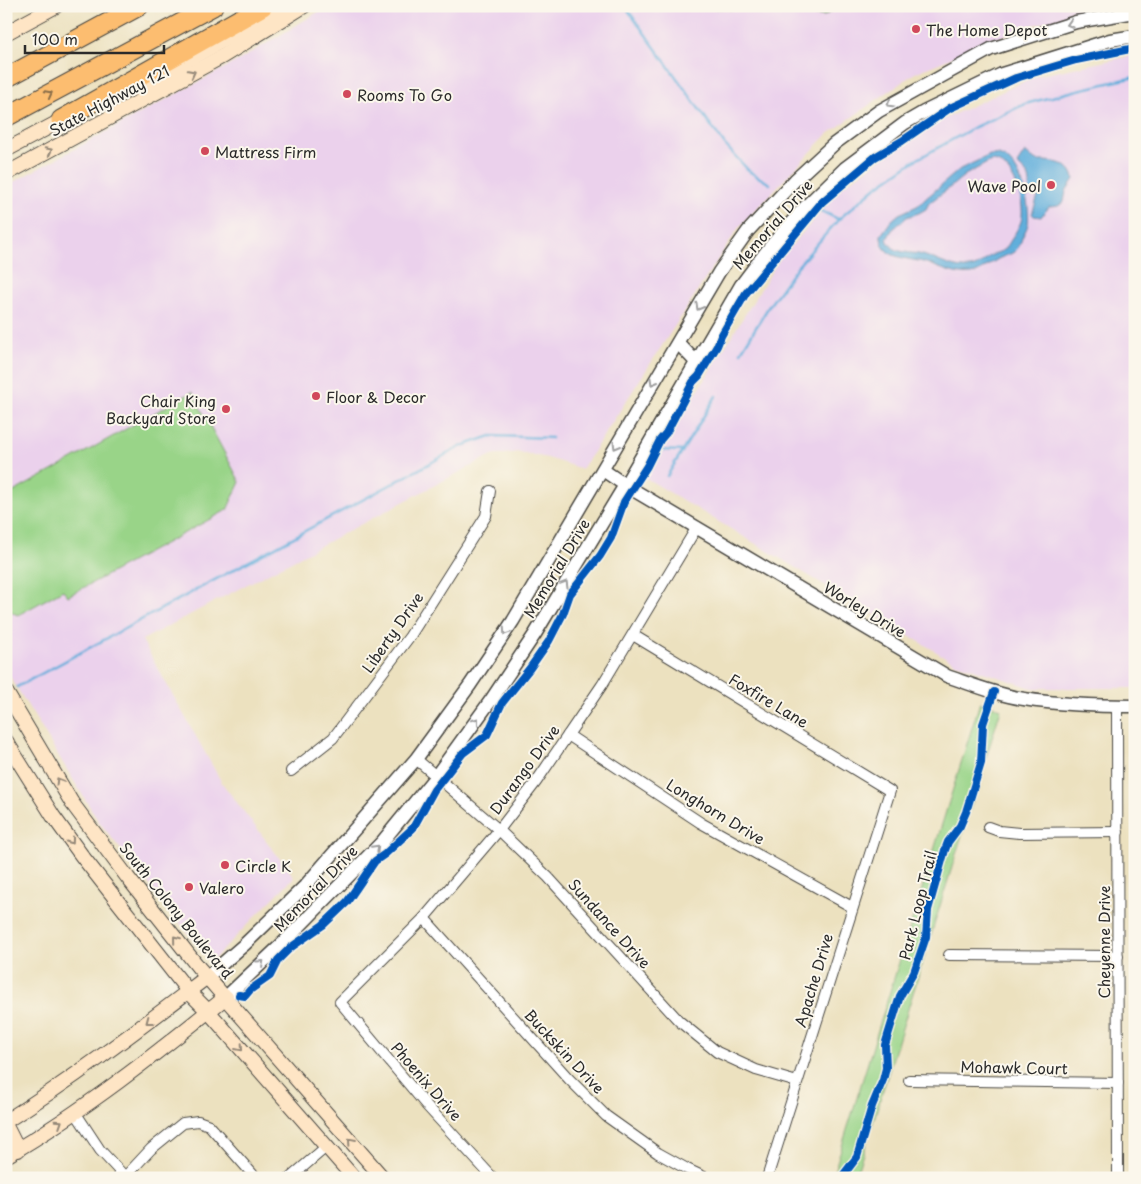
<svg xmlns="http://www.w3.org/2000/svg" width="1141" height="1184" viewBox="0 0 1141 1184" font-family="'Playpen Sans',sans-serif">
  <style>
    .built { fill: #ebd1ec }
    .green { fill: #99d488; stroke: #62805a }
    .forest { fill: #7ab674; stroke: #527050 }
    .water { fill: #61aedb; stroke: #466c83; fill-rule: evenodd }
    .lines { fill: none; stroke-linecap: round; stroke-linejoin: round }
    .stream { stroke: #61aedb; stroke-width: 2.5 }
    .minor-casing { stroke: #484641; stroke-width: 12 }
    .tertiary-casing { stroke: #484641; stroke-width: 15 }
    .secondary-casing { stroke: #484641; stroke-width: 16 }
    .motorway-casing { stroke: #484641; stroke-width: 21 }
    .minor { stroke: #fff; stroke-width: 10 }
    .tertiary { stroke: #fff; stroke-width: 12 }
    .secondary { stroke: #fee5c5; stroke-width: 14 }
    .motorway { stroke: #fcbd6f; stroke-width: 19 }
    .cycleway-casing { stroke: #fbf7ec; stroke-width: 11 }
    .cycleway { stroke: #0057b8; stroke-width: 8 }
    .oneway { stroke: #a0a0a0 }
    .oneway2 { stroke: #948878 }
    .oneway3 { stroke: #896d4a }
    .poi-dot { fill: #d1495b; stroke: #fbf7ec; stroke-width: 2 }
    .labels { text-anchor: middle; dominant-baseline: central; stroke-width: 4; stroke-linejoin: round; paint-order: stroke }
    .poi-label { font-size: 15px; fill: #2b2b2b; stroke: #fbf7ec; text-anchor: start }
    .street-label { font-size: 15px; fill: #2b2b2b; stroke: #fbf7ec }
  </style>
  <rect width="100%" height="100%" fill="#fbf7ec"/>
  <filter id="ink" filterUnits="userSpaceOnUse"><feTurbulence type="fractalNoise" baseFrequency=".02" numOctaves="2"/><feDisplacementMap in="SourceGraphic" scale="10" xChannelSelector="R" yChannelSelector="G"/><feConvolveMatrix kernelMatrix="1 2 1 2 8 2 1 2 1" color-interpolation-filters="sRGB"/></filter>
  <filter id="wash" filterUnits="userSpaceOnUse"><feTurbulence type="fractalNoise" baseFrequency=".0096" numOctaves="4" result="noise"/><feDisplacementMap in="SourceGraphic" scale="20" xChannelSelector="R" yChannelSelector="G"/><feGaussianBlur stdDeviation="1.12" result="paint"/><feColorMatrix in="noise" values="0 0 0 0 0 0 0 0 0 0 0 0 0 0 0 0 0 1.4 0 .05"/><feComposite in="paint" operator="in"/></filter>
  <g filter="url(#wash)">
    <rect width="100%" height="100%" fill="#ece1bf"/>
    <g class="built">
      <polygon points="328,6 1111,6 1025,27 915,73 828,134 739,227 582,469 548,458 518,452 490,456 142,640 222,783 294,877 211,962 99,822 6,670 6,186 241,59"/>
      <polygon points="1135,55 1135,688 1032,688 955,663 644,477 779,260 844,185 929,126 1036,76"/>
    </g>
    <g class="green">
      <path d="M192 392 240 482 227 510 68 596 63 590 18 615 8 611 6 609V496C69 462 130 426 192 392Z"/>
      <polygon points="980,702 1001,709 865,1148 855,1178 832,1178"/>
    </g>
    <polygon class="forest" points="692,6 834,6 831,12 824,16"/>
    <g class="water">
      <path d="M1025 152C1029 155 1034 161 1039 161 1053 161 1071 162 1074 179L1066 191 1064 202 1058 206 1049 207 1041 217 1034 216 1032 214 1038 196 1031 192 1029 189C1032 177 1026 172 1017 164Z"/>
      <path d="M990 155C994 155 998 154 1001 156 1021 163 1031 205 1028 224 1027 229 1024 233 1022 238 1021 242 1020 245 1018 248 1012 256 1003 255 995 261 988 265 981 272 972 274 950 277 933 262 913 260 897 257 881 255 881 235L891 221 899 214 917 206 960 169ZM991 161C1013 160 1028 207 1020 224 1018 228 1007 248 1004 250 1000 252 995 253 990 256 985 260 978 267 971 268 953 270 939 260 923 255 909 251 893 255 887 239L892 230 907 217 919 213 926 209 929 203 948 189 965 175Z"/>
    </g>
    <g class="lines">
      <g class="stream">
        <polyline points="625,6 725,145 750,172 770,184"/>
        <polyline points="819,210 838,219"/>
        <polyline points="741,352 769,306 797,267 839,219 875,188 914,161 975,127 1025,104 1078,90 1135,77"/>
        <polyline points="660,450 683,451"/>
        <polyline points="667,476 716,396"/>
        <polyline points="17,687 462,446 491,436 552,438"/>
      </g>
    </g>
  </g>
  <g filter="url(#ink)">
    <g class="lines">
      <defs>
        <g id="minor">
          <polyline points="633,635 890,791 767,1178"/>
          <polyline points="1117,706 1118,1178"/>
          <polyline points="568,735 701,823 852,907"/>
          <polyline points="416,759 499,830 548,877 679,1021 717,1052 756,1070 797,1082"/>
          <polyline points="291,771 333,738 410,636 486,516 490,491"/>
          <polyline points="988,827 999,831 1019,833 1118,832"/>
          <polyline points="424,918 569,1079 606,1116 658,1153 687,1169 706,1178"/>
          <polyline points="949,955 1118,956"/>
          <polyline points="909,1080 1118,1083"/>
          <polyline points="75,1112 100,1150 125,1177"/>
          <polyline points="124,1178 151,1149 183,1123 198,1121 209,1125 256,1178"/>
          <polyline points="290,1178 326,1147"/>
          <polyline points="493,1178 427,1106 340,1002 424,918 499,830 536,782 602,685 697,527"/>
        </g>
        <g id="tertiary">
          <polyline points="678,343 696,362"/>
          <path d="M603 470 625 485 947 676C973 685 998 695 1024 699 1061 705 1098 706 1135 706"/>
          <polyline points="207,977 245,944 305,886 416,759 470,685 513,621 719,272 748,231 795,180 834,144 879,111 991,49 1076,22 1135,12"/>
          <polyline points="226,997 283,943 382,842 436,776 491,700 535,634 625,485 741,285 769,248 804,208 845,168 905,123 924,112 1002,74 1110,40 1135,36"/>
        </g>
        <g id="secondary">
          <polyline points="6,33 56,6"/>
          <polyline points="129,90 154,79 284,6"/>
          <polyline points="6,150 68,117"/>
          <polyline points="6,174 223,56 304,6"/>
          <polyline points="6,692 72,803 128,878 199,968 383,1178"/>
          <polyline points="6,741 53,816 82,856 188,991 208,1011 354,1178"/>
          <path d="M6 1121C76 1077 141 1027 207 977"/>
          <polyline points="6,1126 18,1150"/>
          <path d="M6 1156C84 1111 156 1054 226 997"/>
        </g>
        <g id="motorway">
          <polyline points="6,78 139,6"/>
          <polyline points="6,117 213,6"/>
          <polyline points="61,120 263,6"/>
        </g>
      </defs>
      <use href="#minor" class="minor-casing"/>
      <use href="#tertiary" class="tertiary-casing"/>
      <use href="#secondary" class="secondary-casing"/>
      <use href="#motorway" class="motorway-casing"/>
      <use href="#minor" class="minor"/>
      <use href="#tertiary" class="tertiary"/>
      <use href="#secondary" class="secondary"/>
      <use href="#motorway" class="motorway"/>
      <defs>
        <g id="cycleway">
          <polyline points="239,995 245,996 250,990 270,976 278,960 290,948 323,925 347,902 375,861 385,854 413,828 434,790 463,753 487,735 502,703 530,668 549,641 563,614 570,594 600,556 611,538 624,502 647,466 660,440 666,433 693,382 699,376 717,346 721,336 746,293 822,202 875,157 902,141 950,108 1016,78 1076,60 1135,48"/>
          <polyline points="841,1178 857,1157 872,1106 883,1080 886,1068 885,1045 900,996 914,972 926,937 928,910 945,850 948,842 960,826 966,812 981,763 983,724 994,692"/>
        </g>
      </defs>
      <use href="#cycleway" class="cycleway-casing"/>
      <use href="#cycleway" class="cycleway"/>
    </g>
    <defs><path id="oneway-chevron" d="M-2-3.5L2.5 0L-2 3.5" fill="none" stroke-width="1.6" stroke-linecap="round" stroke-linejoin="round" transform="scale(1.25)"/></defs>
    <g class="oneway">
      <use href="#oneway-chevron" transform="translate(1070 24) rotate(163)"/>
      <use href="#oneway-chevron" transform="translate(890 104) rotate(150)"/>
      <use href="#oneway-chevron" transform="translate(699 307) rotate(120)"/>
      <use href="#oneway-chevron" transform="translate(653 382) rotate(120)"/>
      <use href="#oneway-chevron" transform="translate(616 446) rotate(120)"/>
      <use href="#oneway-chevron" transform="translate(565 584) rotate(-59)"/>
      <use href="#oneway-chevron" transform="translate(506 632) rotate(124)"/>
      <use href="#oneway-chevron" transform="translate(476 721) rotate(-54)"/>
      <use href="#oneway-chevron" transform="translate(376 848) rotate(-46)"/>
      <use href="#oneway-chevron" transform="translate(261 963) rotate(-42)"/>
    </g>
    <g class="oneway2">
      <use href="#oneway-chevron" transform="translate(192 73) rotate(-28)"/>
      <use href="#oneway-chevron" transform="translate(49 151) rotate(-28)"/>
      <use href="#oneway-chevron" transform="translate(59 781) rotate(-121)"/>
      <use href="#oneway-chevron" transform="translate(71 841) rotate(54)"/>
      <use href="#oneway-chevron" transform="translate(176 939) rotate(-129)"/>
      <use href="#oneway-chevron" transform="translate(149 1021) rotate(143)"/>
      <use href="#oneway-chevron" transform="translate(240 1048) rotate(49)"/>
      <use href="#oneway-chevron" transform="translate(59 1123) rotate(-33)"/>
      <use href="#oneway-chevron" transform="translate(351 1141) rotate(-131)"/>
    </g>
    <use class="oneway3" href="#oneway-chevron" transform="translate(49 94) rotate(-28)"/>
  </g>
  <g class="poi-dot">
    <circle cx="916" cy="29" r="5"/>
    <circle cx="347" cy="94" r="5"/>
    <circle cx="205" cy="151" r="5"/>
    <circle cx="1051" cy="185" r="5"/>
    <circle cx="316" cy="396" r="5"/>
    <circle cx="226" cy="409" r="5"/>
    <circle cx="225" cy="865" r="5"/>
    <circle cx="189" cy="887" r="5"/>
  </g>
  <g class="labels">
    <g class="poi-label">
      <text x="926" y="29">The Home Depot</text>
      <text x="357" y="94">Rooms To Go</text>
      <text x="215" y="151">Mattress Firm</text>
      <text x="1041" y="185" text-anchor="end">Wave Pool</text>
      <text x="326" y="396">Floor &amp; Decor</text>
      <text x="216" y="400" text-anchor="end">Chair King<tspan x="216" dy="17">Backyard Store</tspan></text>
      <text x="235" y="865">Circle K</text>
      <text x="199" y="887">Valero</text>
    </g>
    <g class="street-label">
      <text transform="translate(109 100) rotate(-28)">State Highway 121</text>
      <text transform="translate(772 224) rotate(-49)">Memorial Drive</text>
      <text transform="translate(556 568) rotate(-59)">Memorial Drive</text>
      <text transform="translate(865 609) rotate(31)">Worley Drive</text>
      <text transform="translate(392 632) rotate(-55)">Liberty Drive</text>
      <text transform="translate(769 700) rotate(31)">Foxfire Lane</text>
      <text transform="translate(524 769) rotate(-54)">Durango Drive</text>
      <text transform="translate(716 811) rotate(31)">Longhorn Drive</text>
      <text transform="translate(315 888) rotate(-46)">Memorial Drive</text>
      <text transform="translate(917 905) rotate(-76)">Park Loop Trail</text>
      <text transform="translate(177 910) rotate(51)">South Colony Boulevard</text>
      <text transform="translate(610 923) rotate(48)">Sundance Drive</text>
      <text transform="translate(1103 942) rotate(-90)">Cheyenne Drive</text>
      <text transform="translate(813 980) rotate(-73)">Apache Drive</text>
      <text transform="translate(565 1051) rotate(47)">Buckskin Drive</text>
      <text transform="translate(1014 1067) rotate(1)">Mohawk Court</text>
      <text transform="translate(427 1081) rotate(49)">Phoenix Drive</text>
    </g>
  </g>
  <rect width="1141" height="1184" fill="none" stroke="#fbf7ec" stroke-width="25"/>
  <path d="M25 45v8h139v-8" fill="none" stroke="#2b2b2b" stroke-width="2.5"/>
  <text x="32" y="45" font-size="15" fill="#2b2b2b" stroke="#fbf7ec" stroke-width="4" paint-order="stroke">100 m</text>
</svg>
